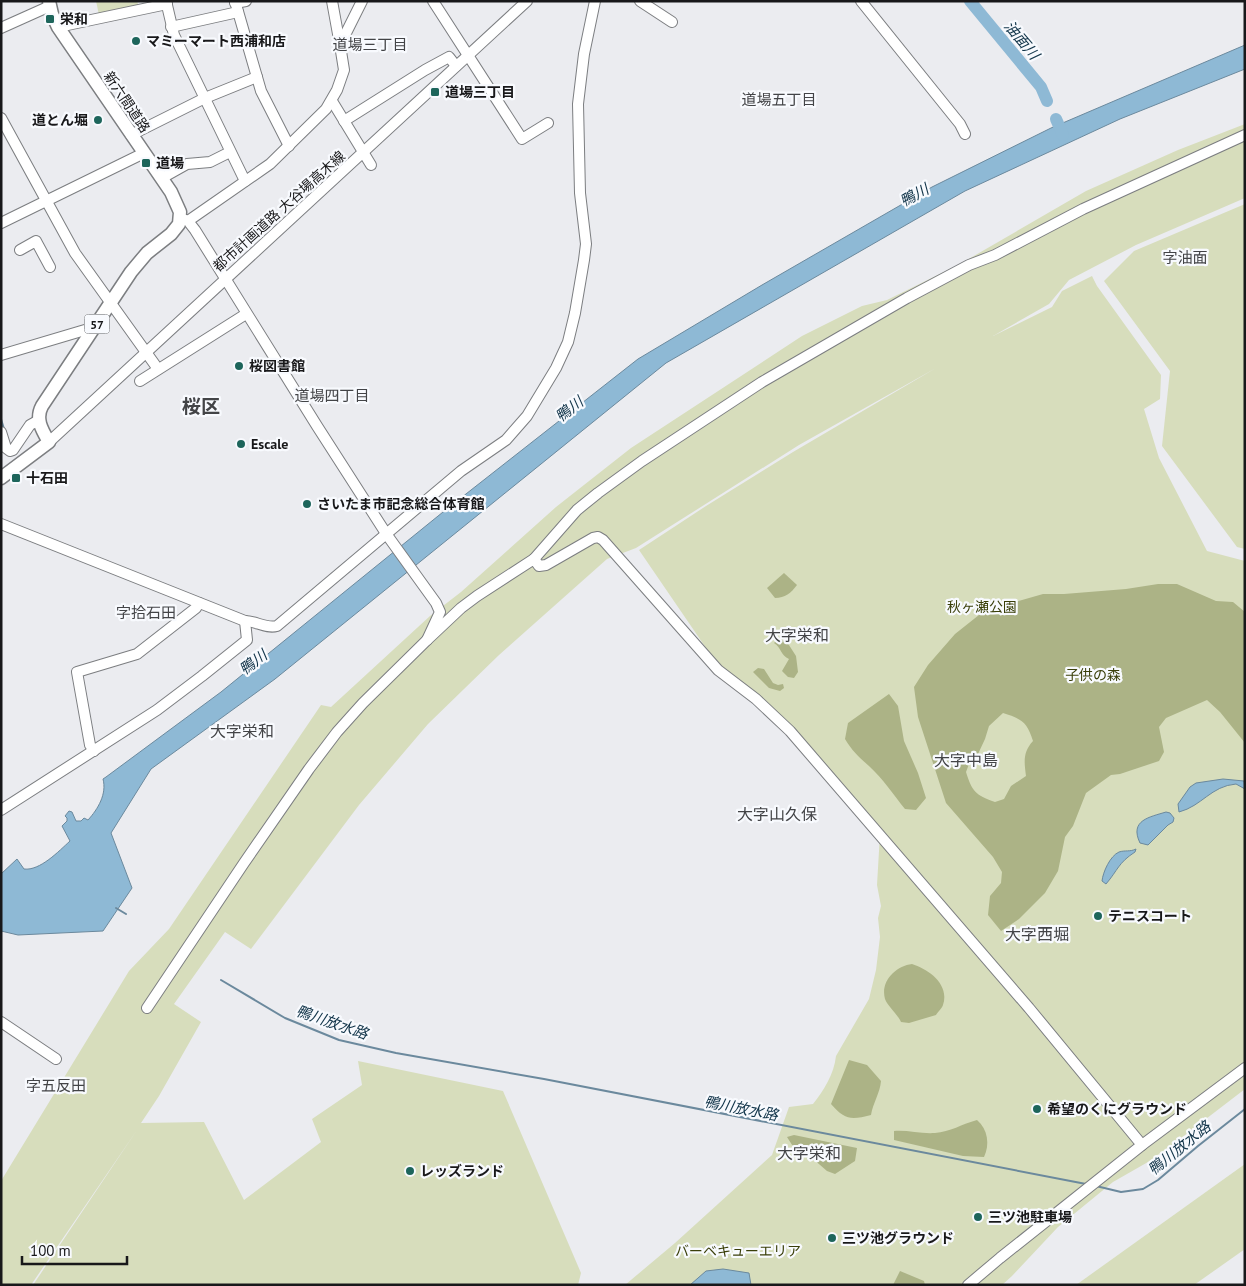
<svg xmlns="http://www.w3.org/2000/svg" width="1246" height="1286" viewBox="0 0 1246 1286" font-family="'PT Sans','Noto Sans JP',sans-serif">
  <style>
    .green { fill: #d7ddbc }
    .forest { fill: #acb386; fill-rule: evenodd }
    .water { fill: #8eb9d5; stroke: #6b899d }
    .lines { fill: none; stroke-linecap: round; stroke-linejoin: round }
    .stream { stroke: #6b899d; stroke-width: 2 }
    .river { stroke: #8eb9d5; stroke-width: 12 }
    .minor-casing { stroke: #7c7e81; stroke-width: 12 }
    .major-casing { stroke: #7c7e81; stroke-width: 15 }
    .minor { stroke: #fff; stroke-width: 10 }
    .major { stroke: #fff; stroke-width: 12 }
    .poi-dot { fill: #1d655b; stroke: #f8fafe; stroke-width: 2 }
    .labels { text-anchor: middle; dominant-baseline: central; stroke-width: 4.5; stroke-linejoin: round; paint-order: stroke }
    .shield { fill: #f8fafe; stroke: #5b5c5e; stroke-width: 1 }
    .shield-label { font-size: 12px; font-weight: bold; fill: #18181a }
    .poi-label { font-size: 14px; font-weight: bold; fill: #18181a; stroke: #f8fafe; text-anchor: start }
    .street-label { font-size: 14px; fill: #18181a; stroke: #f8fafe }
    .park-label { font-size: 14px; fill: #3a3f09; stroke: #f8fafe }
    .water-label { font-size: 15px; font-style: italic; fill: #113449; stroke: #f8fafe }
    .neighbourhood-label { font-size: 15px; fill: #434447; stroke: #f8fafe }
    .quarter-label { font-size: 16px; fill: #434447; stroke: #f8fafe }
    .district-label { font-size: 19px; font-weight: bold; fill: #434447; stroke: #f8fafe }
  </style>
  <rect width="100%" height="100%" fill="#ebecf0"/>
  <g class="green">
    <polygon points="96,1 137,1 139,7 99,15"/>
    <path d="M1245 124V198L1136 245 1069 280 1049 304 993 336 1052 307 1062 291 1092 276 1097 286 1161 375 1160 399 1144 409 1159 458 1207 551 1245 561V1089L1155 1158 1113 1182 1058 1227 1012 1276 1002 1285H625L675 1243 772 1155 789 1107 813 1104C824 1090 834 1074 836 1056L869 999 876 970 880 937 878 918 881 906 877 885 880 834 813 755 719 667 639 550 706 506 793 452 936 368 799 445 636 548 607 559 499 655 428 724 359 805 251 949 225 932 174 1004 201 1022 159 1096 141 1123 204 1122 244 1200 321 1142 312 1119 362 1085 358 1061 503 1091 581 1273 578 1285H33L137 1130 31 1285H1V1181L129 971 169 929 321 705 331 707 430 616 461 592 556 507 631 448 802 336 862 306 887 300 960 264 1086 191 1178 150Z"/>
    <polygon points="1245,204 1245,549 1237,547 1162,446 1170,371 1104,281 1134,251"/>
    <polygon points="1245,1164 1245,1249 1194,1285 1076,1285"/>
  </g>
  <g class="forest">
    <path d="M784 573 797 585C791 593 785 598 775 598L767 588Z"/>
    <path d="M1158 584H1177L1216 601 1233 602 1245 612V743L1220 712 1207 700 1166 718 1159 727 1164 752 1159 761 1120 774 1111 775 1086 793 1073 826 1065 837 1058 871 1045 893 1019 919 1001 931 988 915 990 896 1001 883 1002 872 993 857 946 803 918 717 914 687 928 665 955 634 984 611 1043 594H1064L1126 589ZM1003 713C1022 719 1027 722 1033 741 1023 752 1024 761 1026 776L1011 786 1004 799 995 802C975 795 972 791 966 772L972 756 978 754 985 739 989 726Z"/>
    <path d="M779 638 787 642 796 656 798 672 794 678 788 677 782 671 789 659C781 656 781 647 774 643Z"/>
    <polygon points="758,668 764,669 773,683 778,685 783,684 784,688 780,691 769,688 753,672"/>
    <path d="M889 694 898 706 904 741 918 773 926 798 916 810 905 809C893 794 883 779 869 766 858 756 853 752 845 739L848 723Z"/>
    <path d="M912 964C928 969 950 984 943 1005 942 1008 938 1012 936 1015L909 1023 901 1022C898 1015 887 1005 885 999 880 981 896 966 912 964Z"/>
    <path d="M849 1060 867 1065 881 1081C880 1093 873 1103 871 1115 851 1120 845 1120 831 1104Z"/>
    <path d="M977 1120C988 1129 990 1145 984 1157L963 1156 894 1140V1131C908 1130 921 1134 935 1133 950 1132 962 1124 977 1120Z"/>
    <polygon points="794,1135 857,1148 855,1161 835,1174 827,1171 812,1158 794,1148 787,1137"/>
    <polygon points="900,1271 924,1281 925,1285 893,1285"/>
  </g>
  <g class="water">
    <path d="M1245 45V69L1120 119 965 191 666 363 275 679 151 769 111 833 132 888 103 931 18 935 1 931V874L17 859 24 869C40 871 59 851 70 841L62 826 67 821V818L65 816 69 811 72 812 76 821H81L84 818 88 820C98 809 107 794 103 779L106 777 221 692 443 512 638 359 762 285 932 187 1051 128Z"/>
    <path d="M1223 779 1244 781 1245 789 1236 784C1211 786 1202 806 1179 812L1178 804 1190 787 1196 783Z"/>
    <path d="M1166 812 1170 813 1174 818 1173 822 1168 825 1148 845 1140 843C1129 820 1150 817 1166 812Z"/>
    <path d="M1136 849 1135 852C1118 863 1118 870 1106 884L1102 881C1103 872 1110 856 1119 852 1125 850 1130 852 1136 849Z"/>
    <polygon points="723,1269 749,1273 751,1285 690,1285 706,1271"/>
  </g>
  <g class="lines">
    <g class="stream">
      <polyline points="1,419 4,429"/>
      <polyline points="116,908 126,914"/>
      <polyline points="221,980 285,1018 339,1040 396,1053 544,1079 1086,1184"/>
      <polyline points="1096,1186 1121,1192 1143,1189 1158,1180 1198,1146 1245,1109"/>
    </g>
    <g class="river">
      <polyline points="970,1 1041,87 1047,101"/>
      <polyline points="1056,119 1063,135"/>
    </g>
    <defs>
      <g id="minor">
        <polyline points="166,1 174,35 245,181"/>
        <polyline points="235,1 261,91 289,146"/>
        <polyline points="332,1 340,45"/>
        <polyline points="433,1 522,139 548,123"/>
        <polyline points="640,1 672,22"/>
        <polyline points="861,1 960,124 965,134"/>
        <polyline points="235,3 246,1"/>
        <polyline points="58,27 167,4"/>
        <polyline points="171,27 238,12"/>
        <polyline points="1,28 50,6"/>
        <polyline points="332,101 371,165"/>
        <polyline points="1,118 75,253 158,369"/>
        <polyline points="344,121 425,70 449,57 456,66"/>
        <polyline points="131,135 205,98 257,77"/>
        <polyline points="162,178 187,164 210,162 230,152"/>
        <polyline points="180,218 188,221 195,230 317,426 387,535 436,603 440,612 427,640 461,608 477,596 534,559 539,566 546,565 593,538 598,537 603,540 718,670 756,699 790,731 1029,1008 1142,1145"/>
        <polyline points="188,221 270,164 326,109 337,90 344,70 340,45 362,1"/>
        <polyline points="1,223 144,153"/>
        <polyline points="20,250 36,241 50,267"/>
        <polyline points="1,355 95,327"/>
        <polyline points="140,381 246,314"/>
        <polyline points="1,432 6,448 10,451 13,450 30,425 39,420"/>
        <polyline points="49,442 527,1"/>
        <path d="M1 524 245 621C256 621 266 629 277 626L461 471 506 440 527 416 556 368 568 342 575 313 584 260 586 244 580 193 578 104 584 54 595 1"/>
        <polyline points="534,559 577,510 598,493 642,461 762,382 907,298 969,265 995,255 1083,209 1245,135"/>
        <polyline points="94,751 90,745 77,672 137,654 196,608 199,603"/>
        <polyline points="1,810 157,710 202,676 247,640 245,621"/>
        <polyline points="147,1008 244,863 309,769 337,732 363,703 427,640"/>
        <polyline points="1,1022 56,1059"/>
        <polyline points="968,1285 1000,1258 1142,1145 1245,1068"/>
      </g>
      <path id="major" d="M1 478 49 442C42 430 35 419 42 406L131 272 147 253 171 234 179 224 180 212 171 192 58 27 52 14 49 1"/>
    </defs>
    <use href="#minor" class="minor-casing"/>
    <use href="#major" class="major-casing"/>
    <use href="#minor" class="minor"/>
    <use href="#major" class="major"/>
  </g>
  <g class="poi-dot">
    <rect x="45" y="14" width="10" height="10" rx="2.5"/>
    <circle cx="136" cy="41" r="5"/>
    <rect x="430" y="87" width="10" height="10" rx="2.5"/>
    <circle cx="98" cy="120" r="5"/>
    <rect x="141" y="158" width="10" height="10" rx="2.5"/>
    <circle cx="239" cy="366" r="5"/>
    <circle cx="241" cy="444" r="5"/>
    <rect x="11" y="473" width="10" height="10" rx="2.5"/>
    <circle cx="307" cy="504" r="5"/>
    <circle cx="1098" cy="916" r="5"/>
    <circle cx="1037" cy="1109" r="5"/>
    <circle cx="410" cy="1171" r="5"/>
    <circle cx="978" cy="1217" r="5"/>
    <circle cx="832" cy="1238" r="5"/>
  </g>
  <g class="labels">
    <rect class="shield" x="84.5" y="314.5" width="25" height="19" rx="4"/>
    <g class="shield-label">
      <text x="97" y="324">57</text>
    </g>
    <g class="poi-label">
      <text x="60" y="19">栄和</text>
      <text x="146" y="41">マミーマート西浦和店</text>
      <text x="445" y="92">道場三丁目</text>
      <text x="88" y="120" text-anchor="end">道とん堀</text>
      <text x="156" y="163">道場</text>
      <text x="249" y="366">桜図書館</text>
      <text x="251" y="444">Escale</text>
      <text x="26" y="478">十石田</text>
      <text x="317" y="504">さいたま市記念総合体育館</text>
      <text x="1108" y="916">テニスコート</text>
      <text x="1047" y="1109">希望のくにグラウンド</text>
      <text x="420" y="1171">レッズランド</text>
      <text x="988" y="1217">三ツ池駐車場</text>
      <text x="842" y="1238">三ツ池グラウンド</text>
    </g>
    <g class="street-label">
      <text transform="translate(127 102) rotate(56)">新六間道路</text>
      <text transform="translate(279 211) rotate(-42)">都市計画道路 大谷場高木線</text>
    </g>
    <g class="park-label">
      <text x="982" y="607">秋ヶ瀬公園</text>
      <text x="1093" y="675">子供の森</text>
      <text x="738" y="1251">バーベキューエリア</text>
    </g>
    <g class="water-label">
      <text transform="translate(1022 40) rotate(50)">油面川</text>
      <text transform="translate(914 195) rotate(-29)">鴨川</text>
      <text transform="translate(569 409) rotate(-38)">鴨川</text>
      <text transform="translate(253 662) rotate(-37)">鴨川</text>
      <text transform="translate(332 1022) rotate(19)">鴨川放水路</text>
      <text transform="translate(741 1108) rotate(11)">鴨川放水路</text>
      <text transform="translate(1179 1148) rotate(-39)">鴨川放水路</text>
    </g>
    <g class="neighbourhood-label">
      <text x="370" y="44">道場三丁目</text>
      <text x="779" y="99">道場五丁目</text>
      <text x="1185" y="257">字油面</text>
      <text x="332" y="395">道場四丁目</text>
      <text x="146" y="612">字拾石田</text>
      <text x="56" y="1085">字五反田</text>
    </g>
    <g class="quarter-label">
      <text x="797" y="635">大字栄和</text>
      <text x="242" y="731">大字栄和</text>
      <text x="966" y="760">大字中島</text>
      <text x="777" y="814">大字山久保</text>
      <text x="1037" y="934">大字西堀</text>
      <text x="809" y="1153">大字栄和</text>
    </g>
    <g class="district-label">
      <text x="201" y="406">桜区</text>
    </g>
  </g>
  <rect width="1246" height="1286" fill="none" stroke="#18181a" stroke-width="5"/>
  <path d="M22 1256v8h105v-8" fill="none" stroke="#18181a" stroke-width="2.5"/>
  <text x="30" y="1256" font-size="15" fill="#18181a" stroke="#f8fafe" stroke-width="4" paint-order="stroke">100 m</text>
</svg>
